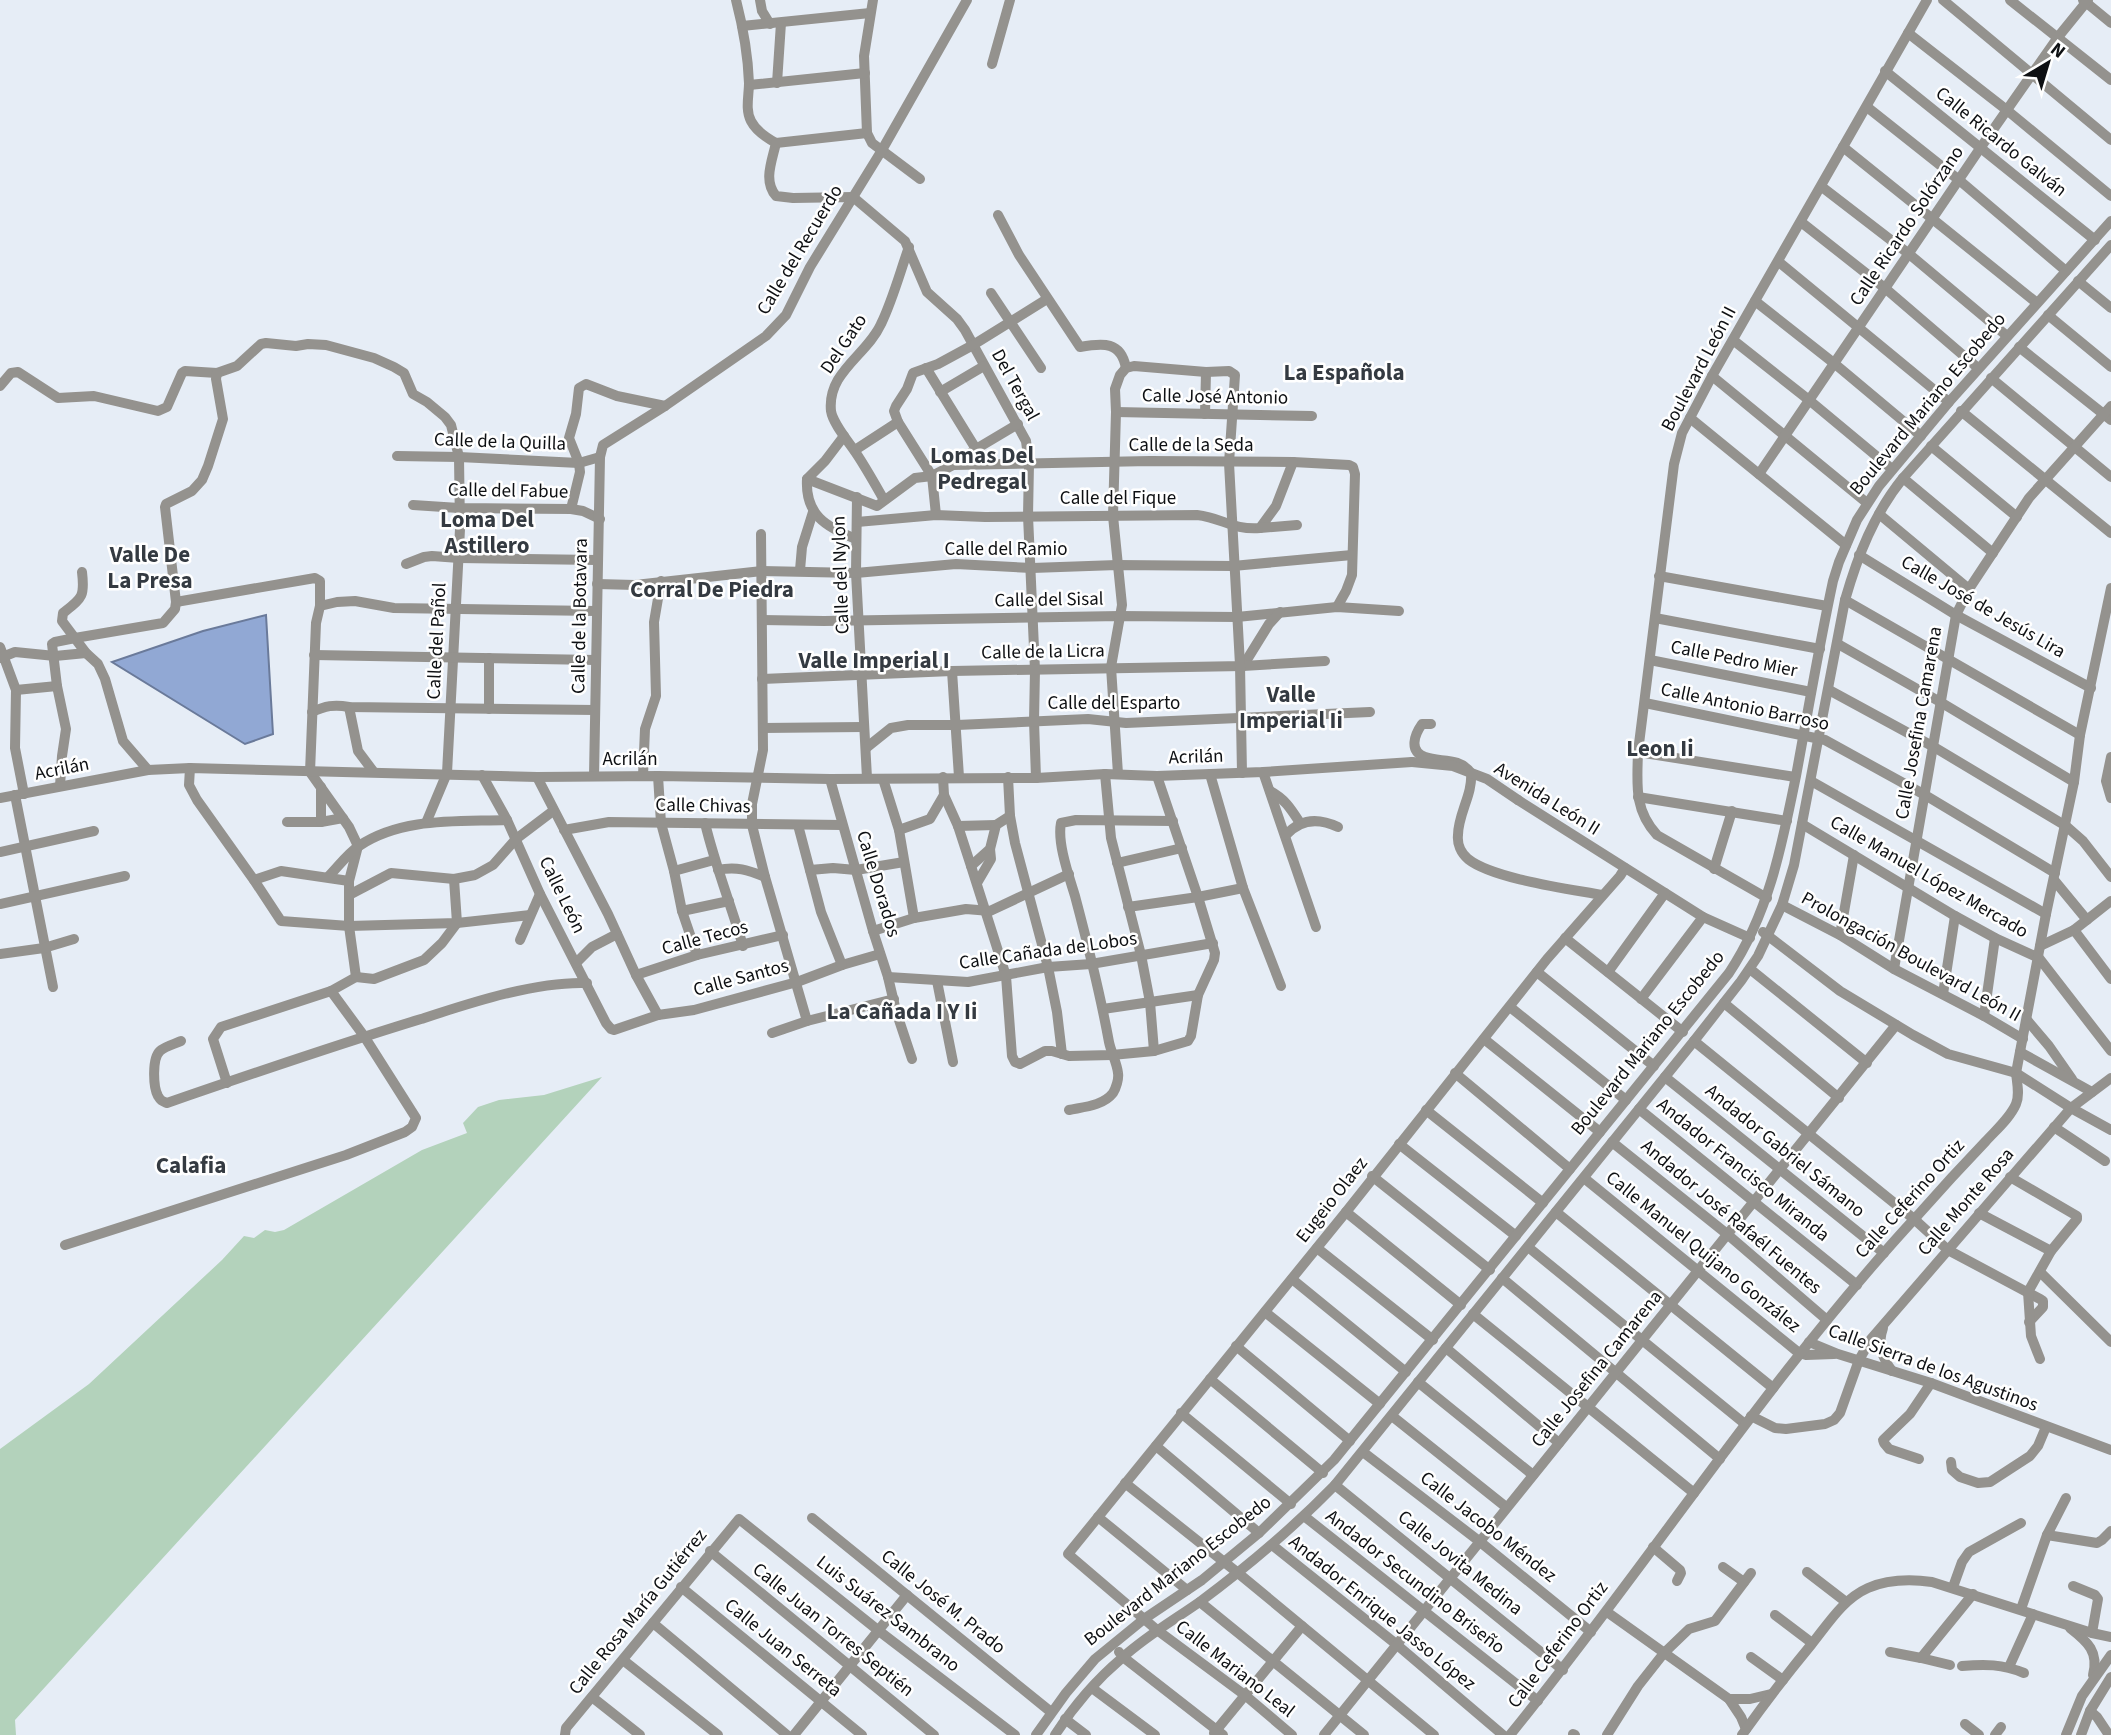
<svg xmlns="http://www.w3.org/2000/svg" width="2111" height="1735" viewBox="0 0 2111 1735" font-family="'Source Sans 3',sans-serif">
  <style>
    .green { fill: #b3d2bb }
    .water { fill: #91a8d4; stroke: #6a7a9a; stroke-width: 2 }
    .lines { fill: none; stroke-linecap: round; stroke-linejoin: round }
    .minor { stroke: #94928e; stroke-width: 10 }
    .minor-bridge { stroke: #94928e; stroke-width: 10 }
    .labels { text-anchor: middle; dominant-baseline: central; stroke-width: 5; stroke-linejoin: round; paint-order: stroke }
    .street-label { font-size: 19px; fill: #0e1013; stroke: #fff }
    .quarter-label { font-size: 23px; font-weight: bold; fill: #343a41; stroke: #fff }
  </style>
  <rect width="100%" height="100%" fill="#e6edf6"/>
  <polygon class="green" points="602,1077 15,1720 16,1735 0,1735 0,1449 89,1384 222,1260 244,1236 254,1238 265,1230 275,1232 284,1230 422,1150 467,1133 463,1123 478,1107 499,1100 544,1095"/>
  <polygon class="water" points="266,615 273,734 245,744 112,662 203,631"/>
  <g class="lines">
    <g class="minor">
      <path d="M736 0C743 27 748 55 749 83 749 95 745 110 751 121 756 131 767 138 776 143"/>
      <polyline points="760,0 762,11 770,24"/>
      <polyline points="873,0 864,56 867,133 872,143 920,179"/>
      <polyline points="1943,0 2111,140"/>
      <polyline points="2010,0 2111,80"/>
      <polyline points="2083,0 2111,23"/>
      <polyline points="742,26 870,13"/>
      <polyline points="1908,33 2008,111 2111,196"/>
      <polyline points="992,64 1010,0"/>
      <polyline points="1885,71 2095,240"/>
      <polyline points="777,83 781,23"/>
      <polyline points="749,85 865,73"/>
      <polyline points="1867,107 1959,180 2066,271"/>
      <path d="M776 143C772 161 763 181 776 196L793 198 853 197 905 241 927 292 957 319 965 330 1026 441 1029 464 1028 516 1035 670 1034 721 1036 778"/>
      <polyline points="776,143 867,133"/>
      <polyline points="1843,147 2037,303"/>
      <polyline points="1822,187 1909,254 2007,336"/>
      <path d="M998 215 1019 255 1080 347C1103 343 1121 341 1126 368"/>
      <polyline points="1801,222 1886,289 1978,368"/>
      <polyline points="1779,262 1949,402"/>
      <polyline points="2078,281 2111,308"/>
      <polyline points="991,293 1041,368"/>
      <polyline points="1755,301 1835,364 1921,436"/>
      <polyline points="2048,315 2111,367"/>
      <polyline points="1733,340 1809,400 1892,469"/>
      <polyline points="2019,347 2111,420"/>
      <polyline points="926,368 976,449"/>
      <polyline points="1712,376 1867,503"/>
      <polyline points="1991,378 2111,477"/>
      <polyline points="0,386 11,373 18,372 58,398 94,396 158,411 167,407 182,373 185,371 217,373 237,366 261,344 266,343 296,346 308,344 326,345 374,358 394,367 404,373 413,394 427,402 445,417 451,425 459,457 460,529 447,773 426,823"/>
      <polyline points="940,392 984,366"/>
      <polyline points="1961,411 2111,533"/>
      <polyline points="1116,412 1312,416"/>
      <polyline points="1205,414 1206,372"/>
      <polyline points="1690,418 1846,545"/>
      <polyline points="898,422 932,476 936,515"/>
      <path d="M844 436 825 461 807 479C805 515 826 527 856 539"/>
      <polyline points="1931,446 2017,517"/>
      <polyline points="855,450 898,422 894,411 896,406 907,389 913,373 938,364 973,345 1047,299"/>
      <polyline points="397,456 459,457 579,463 600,457"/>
      <polyline points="953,465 976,449 1018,424"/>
      <polyline points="1759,474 1981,147 2058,37 2088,0"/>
      <polyline points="1903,478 1993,553"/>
      <polyline points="807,479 877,506 915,478 932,476 953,465 1150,461 1293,462 1349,465 1353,467 1355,474 1352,575 1346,591 1337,607"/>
      <polyline points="857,497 856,573 867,778"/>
      <path d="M884 500C875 484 866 468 856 453 849 442 833 424 831 411 827 372 867 355 881 324 893 299 900 272 909 247"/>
      <polyline points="413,505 459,508 571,509 583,511 600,519"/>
      <polyline points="571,509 580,472 579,463 569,438 576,414 579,388 586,384 617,396 665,406"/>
      <polyline points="1879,514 1969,589"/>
      <path d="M857 522 936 515 985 517 1197 515C1223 518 1232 530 1260 528L1276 506 1293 462"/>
      <polyline points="1260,528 1297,525"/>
      <polyline points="761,534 763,750 752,804 752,825 765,877 807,1021"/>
      <polyline points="1859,555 1956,615 2091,688"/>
      <polyline points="406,564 424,557 432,556 459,558 597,560"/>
      <polyline points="800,570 802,547 813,512"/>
      <path d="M82 572C85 597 82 598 63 613L62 621 86 653 98 664 105 679 123 741 148 770"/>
      <polyline points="1659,576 1827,606"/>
      <polyline points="597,584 635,585 762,571 856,573 956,564 1032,568 1117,565 1233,566 1352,555"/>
      <polyline points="1845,600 2080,735"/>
      <polyline points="176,602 315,578 320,581 320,606 316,623 310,772 349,827 358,846 349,881 349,926 356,977 331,991 221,1027 213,1039 227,1083"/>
      <polyline points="320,606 337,602 355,601 394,608 596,611"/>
      <polyline points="1655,618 1820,649"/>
      <polyline points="762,620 824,621 1120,616 1237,617 1337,607 1399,611"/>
      <polyline points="1838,644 1942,703 2074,782"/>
      <polyline points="0,647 16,690 15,748 24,794"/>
      <polyline points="314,655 596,660"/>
      <polyline points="0,658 15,652 55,656 86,653"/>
      <polyline points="489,658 489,709"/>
      <polyline points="1650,660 1811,692"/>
      <polyline points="1243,666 1269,624 1280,612"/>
      <polyline points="952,671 959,777"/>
      <polyline points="762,679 952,671 1243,666 1325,661"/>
      <polyline points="16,690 57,686"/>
      <polyline points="1829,690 1934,747 2066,826 2083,841 2111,877"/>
      <polyline points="1645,703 1825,740 1925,795 2055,873"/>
      <polyline points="349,707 358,751 373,771"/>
      <path d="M312 712C325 706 334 704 349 707L595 710"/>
      <path d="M1431 724H1422C1415 734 1408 751 1425 757 1440 763 1458 756 1471 773 1473 794 1458 814 1458 835 1457 844 1461 853 1468 859 1493 879 1570 889 1602 895"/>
      <polyline points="763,728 863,727"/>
      <polyline points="866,748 891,728 908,725 957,725 1088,719 1126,723 1370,712"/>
      <polyline points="1638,752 1795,777"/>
      <polyline points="2111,757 2106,781 2111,798"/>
      <polyline points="190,768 189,785 197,800 254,880 281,921 349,926 457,923 530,915"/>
      <polyline points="1263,772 1316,927"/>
      <polyline points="1105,774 1111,838 1141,955 1150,1002 1154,1051"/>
      <polyline points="1118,774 1111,667 1122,605 1113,516 1116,412 1115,389 1120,375 1126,368 1134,366 1206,372 1229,371 1235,375 1229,463 1240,665 1242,773"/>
      <polyline points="1210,774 1243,888 1281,986"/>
      <polyline points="482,775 507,820 540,894 606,1023 611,1029 614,1030 658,1015 694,1010 797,982 842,965 880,954"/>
      <polyline points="594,776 600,457 603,445 665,406 766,336 786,315 810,267 882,150 967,0"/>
      <polyline points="643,776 645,729 656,696 654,622 661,581"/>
      <polyline points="658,776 661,823 674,871 682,911 697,955"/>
      <polyline points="537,777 608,914 636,975 658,1015"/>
      <polyline points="943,777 944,795 958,826 971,866 1006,976 1012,1056 1015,1062 1020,1064 1045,1051 1052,1051 1069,1056 1112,1055 1154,1051 1188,1041 1191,1036 1198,995 1214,960 1215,953 1198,897 1157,776"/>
      <polyline points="1008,777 1010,816 1015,843 1048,967 1057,1012 1062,1054"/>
      <polyline points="830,779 873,931 888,977 896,1011 912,1059"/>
      <polyline points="883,779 899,830 914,918"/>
      <polyline points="1811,781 2046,914"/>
      <polyline points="60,786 62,756 66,729 57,686 52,644 55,642 75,638 163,623 175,609 176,602 165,507 166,504 192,491 202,480 208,466 223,419 216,379 217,373"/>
      <path d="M1270 791C1285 799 1291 809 1300 823"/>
      <polyline points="15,795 53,987"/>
      <polyline points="1638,797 1787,821"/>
      <polyline points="0,798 148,770 190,768 537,777 658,776 830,779 1036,778 1105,774 1157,776 1263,772 1412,762"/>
      <polyline points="1518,800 1703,917 1750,938"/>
      <polyline points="287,822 321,822 343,818"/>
      <polyline points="321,822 321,787"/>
      <path d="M705 823C715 865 731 905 743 946"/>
      <polyline points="1802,824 1955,916 1995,938 2039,958 2111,1051"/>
      <polyline points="798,825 821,912 842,965"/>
      <polyline points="958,826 996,825"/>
      <polyline points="564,830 609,822 842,825"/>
      <polyline points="899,830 930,819 944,795"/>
      <path d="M1286 835C1301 818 1319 818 1338 827"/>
      <polyline points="0,852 94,831"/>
      <polyline points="1117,863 1182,848"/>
      <polyline points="971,866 990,849 996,825 1010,816"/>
      <polyline points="1714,869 1732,811"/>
      <path d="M718 870C736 866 748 870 765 877"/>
      <polyline points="810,870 833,868 856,870 904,862"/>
      <polyline points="674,871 714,860"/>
      <path d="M328 877C338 867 347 854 359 846 402 817 458 822 507 820"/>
      <polyline points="254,880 281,871 349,881"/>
      <polyline points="2054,880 2087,920"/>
      <polyline points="977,883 991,859 990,849"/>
      <polyline points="349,895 391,873 454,879 475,875 493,865 516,839 553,811"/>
      <path d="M1767 898 1657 835C1634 810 1637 785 1638 752L1674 464 1682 433 1712 376 1927 0"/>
      <polyline points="0,904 125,876"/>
      <polyline points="1782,905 1840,935 1894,969 1984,1016 2023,1039"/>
      <polyline points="1128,907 1198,897 1243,888"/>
      <polyline points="682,911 729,901"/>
      <polyline points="2074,930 2111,979"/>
      <polyline points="873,931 914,918 966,909 990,911 1069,874"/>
      <polyline points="1763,932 1840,991 1913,1035 1948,1054 2016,1073 2071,1108 2111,1130"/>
      <polyline points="1840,935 1854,855"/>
      <polyline points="1565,938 1683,1032"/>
      <polyline points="520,940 540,894"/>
      <polyline points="2040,946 2074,930 2111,901"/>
      <polyline points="0,954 44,948 74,939"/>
      <polyline points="576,963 592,947 617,934"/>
      <polyline points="1750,969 1867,1063"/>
      <polyline points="1894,969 1956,615 1969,589 2029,498 2111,406"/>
      <polyline points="1537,972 1654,1066"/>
      <polyline points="1608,972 1665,893"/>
      <polyline points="636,975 697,955 783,935"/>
      <polyline points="356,977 374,979 424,960 442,943 457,923 454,879"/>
      <polyline points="888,977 968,982 1048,967 1091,964 1213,943"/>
      <polyline points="937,981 953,1062"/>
      <polyline points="1943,994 1955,916"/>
      <polyline points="1641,999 1703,917"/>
      <polyline points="1724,1003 1839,1098"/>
      <polyline points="1510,1007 1626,1100"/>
      <polyline points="1103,1009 1198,995"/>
      <polyline points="1984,1016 1995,938"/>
      <polyline points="2027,1020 2049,1046 2072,1079"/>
      <polyline points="772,1033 807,1021 894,999"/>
      <polyline points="1484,1039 1600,1132"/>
      <path d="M181 1041C175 1044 165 1046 160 1051 152 1058 153 1087 158 1096 161 1101 162 1101 167 1103 251 1074 336 1045 421 1019 470 1003 536 981 587 983"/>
      <polyline points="1694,1041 1914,1219 1948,1250 2040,1299 2043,1301 2043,1307 2029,1322"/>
      <polyline points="2020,1052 2092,1092"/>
      <polyline points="1455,1073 1570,1169"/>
      <polyline points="1665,1077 1884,1253"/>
      <polyline points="1639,1109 1857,1285"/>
      <path d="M1069 1110C1083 1107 1103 1106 1113 1093 1116 1088 1119 1079 1118 1073 1117 1063 1111 1052 1109 1042 1100 993 1088 945 1075 896 1069 876 1057 843 1061 823L1076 820 1173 821"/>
      <polyline points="1426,1110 1543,1203"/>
      <polyline points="2054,1127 2105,1161"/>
      <polyline points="1612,1142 1727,1234 1827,1320"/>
      <polyline points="1399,1144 1516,1236"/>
      <polyline points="1372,1176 1490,1270"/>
      <polyline points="2010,1177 2077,1216 2077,1219 2051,1251 2028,1292 2031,1336 2040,1359"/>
      <polyline points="1584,1178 1799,1353 1806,1355 1834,1354"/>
      <polyline points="1346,1212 1461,1305"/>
      <polyline points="1556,1212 1773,1388"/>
      <polyline points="1979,1213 2051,1251"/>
      <polyline points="65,1245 346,1155 405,1132 412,1127 416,1118 364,1036 331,991"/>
      <polyline points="1528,1247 1745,1424"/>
      <polyline points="1317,1248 1433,1340"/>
      <polyline points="2040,1272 2111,1342"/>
      <polyline points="1502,1278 1720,1459"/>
      <polyline points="1292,1279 1406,1372"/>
      <polyline points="1265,1312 1380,1404"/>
      <polyline points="1473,1314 1694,1493"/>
      <path d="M1883 1328C1877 1345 1882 1357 1892 1371"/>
      <polyline points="1809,1342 1838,1354 1931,1383 2111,1450"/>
      <polyline points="1236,1346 1350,1441"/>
      <polyline points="1446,1348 1559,1443"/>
      <polyline points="1210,1379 1323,1473"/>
      <polyline points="1418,1382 1533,1475"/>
      <polyline points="1181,1413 1291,1504"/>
      <polyline points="1392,1416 1506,1507"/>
      <polyline points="1751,1416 1775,1428 1786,1429 1825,1424 1834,1420 1840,1413 1859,1360 1871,1339 2071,1108 2111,1078"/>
      <polyline points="1156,1446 1259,1533"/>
      <polyline points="1363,1452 1479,1541 1591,1632"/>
      <polyline points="1919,1459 1889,1449 1884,1443 1883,1440 1910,1414 1931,1383"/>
      <polyline points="1951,1462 1952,1470 1960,1477 1978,1483 1990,1482 2030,1456 2038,1446 2046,1427"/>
      <polyline points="1125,1483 1238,1573 1434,1735"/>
      <polyline points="1335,1485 1563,1670"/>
      <polyline points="1304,1516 1538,1701"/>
      <polyline points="1098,1517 1187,1590"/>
      <polyline points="812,1518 1051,1712"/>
      <polyline points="2047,1535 2066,1498"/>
      <polyline points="1272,1545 1396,1644 1503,1735"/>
      <polyline points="1653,1547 1680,1570 1681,1573 1677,1581"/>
      <polyline points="710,1551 934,1735"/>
      <polyline points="1723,1567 1744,1582"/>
      <polyline points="1807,1572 1846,1602"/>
      <polyline points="2073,1586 2095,1595 2098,1599 2092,1633"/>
      <polyline points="681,1587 862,1735"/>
      <polyline points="1953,1587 1962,1562 1969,1552 2021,1523"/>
      <polyline points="1200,1602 1364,1735"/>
      <polyline points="2021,1609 2047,1535 2097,1543 2102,1540 2111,1531"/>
      <polyline points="1607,1612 1729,1699 1741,1717 1746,1729"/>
      <polyline points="1775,1615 1812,1643"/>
      <polyline points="653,1623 787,1735"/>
      <path d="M2070 1628C2088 1642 2099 1652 2093 1675"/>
      <polyline points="1119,1652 1123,1657 1223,1735"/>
      <polyline points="1890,1652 1921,1658 1950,1665"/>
      <polyline points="1751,1657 1783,1680"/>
      <polyline points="1921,1658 1973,1594"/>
      <polyline points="623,1660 718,1735"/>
      <path d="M1962 1666C1985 1664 2002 1664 2024 1673"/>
      <polyline points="2009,1667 2033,1614"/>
      <polyline points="1092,1688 1155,1735"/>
      <polyline points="592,1697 640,1735"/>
      <polyline points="1729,1699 1750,1699 1771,1694"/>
      <polyline points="2090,1711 2097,1717 2109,1735"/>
      <polyline points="1065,1719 1086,1735"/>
      <polyline points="1965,1724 1979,1735"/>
      <polyline points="1214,1733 1302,1626"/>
      <polyline points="1573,1734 1575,1735"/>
      <polyline points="565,1735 566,1728 739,1519 879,1631 1015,1735"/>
      <polyline points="794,1735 907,1595"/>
      <path d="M1036 1735 1066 1693 1095 1659 1144 1619 1202 1580 1259 1533 1334 1460 1729 973C1769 913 1782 845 1796 776 1808 711 1819 646 1833 581L1839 562 1857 520 1879 486 1949 402 2111 221"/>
      <path d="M1055 1735C1073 1707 1096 1680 1122 1658 1146 1636 1174 1620 1201 1601 1248 1566 1294 1527 1335 1485L1694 1041 1741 981 1758 956 1782 905 1794 865 1845 600C1858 555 1874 514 1903 478L2111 245"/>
      <polyline points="1292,1735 1246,1696 1157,1630 1068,1554 1346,1212 1547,959 1620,876 1625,868"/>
      <polyline points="1324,1735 1896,1025"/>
      <path d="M1510 1735C1649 1564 1768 1377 1918 1215 1940 1190 1963 1165 1986 1141 1996 1130 2010 1118 2016 1104 2020 1095 2017 1083 2016 1073L2046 914 2074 782 2080 735 2111 588"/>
      <polyline points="1607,1735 1638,1686 1664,1653 1689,1629 1715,1621 1751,1573"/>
      <path d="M1742 1735C1764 1704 1787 1674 1811 1645 1828 1624 1843 1599 1868 1588 1889 1579 1910 1579 1932 1582L2092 1633 2111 1637"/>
      <polyline points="1995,1735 2001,1727"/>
      <polyline points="2066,1735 2082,1696 2111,1655"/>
      <polyline points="2081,1735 2090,1711 2111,1677"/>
    </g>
    <polyline class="minor-bridge" points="1412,762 1453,766 1487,779 1518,800"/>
  </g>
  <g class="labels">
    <g class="street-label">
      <text transform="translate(2001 142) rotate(39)">Calle Ricardo Galván</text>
      <text transform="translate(1907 226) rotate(-56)">Calle Ricardo Solórzano</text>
      <text transform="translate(800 250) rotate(-59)">Calle del Recuerdo</text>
      <text transform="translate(844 344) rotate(-56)">Del Gato</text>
      <text transform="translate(1699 369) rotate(-62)">Boulevard León II</text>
      <text transform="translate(1015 385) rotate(61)">Del Tergal</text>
      <text transform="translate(1215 397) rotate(1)">Calle José Antonio</text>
      <text transform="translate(1928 404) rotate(-50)">Boulevard Mariano Escobedo</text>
      <text transform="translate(500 442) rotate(2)">Calle de la Quilla</text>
      <text x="1191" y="445">Calle de la Seda</text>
      <text transform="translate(508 491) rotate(1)">Calle del Fabue</text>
      <text x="1118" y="498">Calle del Fique</text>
      <text x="1006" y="549">Calle del Ramio</text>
      <text transform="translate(841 575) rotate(-92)">Calle del Nylon</text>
      <text transform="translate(1049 600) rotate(-1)">Calle del Sisal</text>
      <text transform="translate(1983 607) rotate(30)">Calle José de Jesús Lira</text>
      <text transform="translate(580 616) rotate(-89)">Calle de la Botavara</text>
      <text transform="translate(437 641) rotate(-87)">Calle del Pañol</text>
      <text transform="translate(1043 652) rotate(-1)">Calle de la Licra</text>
      <text transform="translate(1734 659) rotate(11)">Calle Pedro Mier</text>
      <text x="1114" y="703">Calle del Esparto</text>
      <text transform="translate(1745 707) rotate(12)">Calle Antonio Barroso</text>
      <text transform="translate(1919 723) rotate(-80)">Calle Josefina Camarena</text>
      <text transform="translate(1196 757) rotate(-2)">Acrilán</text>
      <text x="630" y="759">Acrilán</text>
      <text transform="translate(62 769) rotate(-11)">Acrilán</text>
      <text transform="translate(1547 799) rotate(32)">Avenida León II</text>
      <text transform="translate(703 806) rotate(1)">Calle Chivas</text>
      <text transform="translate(1929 877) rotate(30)">Calle Manuel López Mercado</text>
      <text transform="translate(878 884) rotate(73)">Calle Dorados</text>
      <text transform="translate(562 895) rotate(64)">Calle León</text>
      <text transform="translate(705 938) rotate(-15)">Calle Tecos</text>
      <text transform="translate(1048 951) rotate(-8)">Calle Cañada de Lobos</text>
      <text transform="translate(1911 957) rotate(29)">Prolongación Boulevard León II</text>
      <text transform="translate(741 978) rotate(-15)">Calle Santos</text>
      <text transform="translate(1648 1043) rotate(-51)">Boulevard Mariano Escobedo</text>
      <text transform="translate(1785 1151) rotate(39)">Andador Gabriel Sámano</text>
      <text transform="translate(1743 1170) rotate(39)">Andador Francisco Miranda</text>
      <text transform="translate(1910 1199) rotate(-48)">Calle Ceferino Ortiz</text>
      <text transform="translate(1332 1200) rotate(-52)">Eugeio Olaez</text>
      <text transform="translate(1966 1202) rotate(-49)">Calle Monte Rosa</text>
      <text transform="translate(1731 1217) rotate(40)">Andador José Rafaél Fuentes</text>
      <text transform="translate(1703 1252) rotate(39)">Calle Manuel Quijano González</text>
      <text transform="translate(1933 1368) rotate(20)">Calle Sierra de los Agustinos</text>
      <text transform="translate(1597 1369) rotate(-51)">Calle Josefina Camarena</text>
      <text transform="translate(1488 1527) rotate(38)">Calle Jacobo Méndez</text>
      <text transform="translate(1460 1563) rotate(39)">Calle Jovita Medina</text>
      <text transform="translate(1178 1571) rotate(-38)">Boulevard Mariano Escobedo</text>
      <text transform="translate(1415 1582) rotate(38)">Andador Secundino Briseño</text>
      <text transform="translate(943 1602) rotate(39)">Calle José M. Prado</text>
      <text transform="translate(638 1612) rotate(-51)">Calle Rosa María Gutiérrez</text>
      <text transform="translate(1382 1613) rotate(39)">Andador Enrique Jasso López</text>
      <text transform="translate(888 1614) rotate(38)">Luis Suárez Sambrano</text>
      <text transform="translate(833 1630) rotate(39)">Calle Juan Torres Septién</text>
      <text transform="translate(1558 1645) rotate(-53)">Calle Ceferino Ortiz</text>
      <text transform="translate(783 1648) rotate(39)">Calle Juan Serreta</text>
      <text transform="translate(1235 1669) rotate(38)">Calle Mariano Leal</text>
    </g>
    <g class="quarter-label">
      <text x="1344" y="372">La Española</text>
      <text x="982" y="455">Lomas Del<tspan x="982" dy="26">Pedregal</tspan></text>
      <text x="487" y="519">Loma Del<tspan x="487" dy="26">Astillero</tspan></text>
      <text x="150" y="554">Valle De<tspan x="150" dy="26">La Presa</tspan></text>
      <text x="712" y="589">Corral De Piedra</text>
      <text x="874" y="660">Valle Imperial I</text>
      <text x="1291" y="694">Valle<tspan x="1291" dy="26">Imperial Ii</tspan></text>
      <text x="1660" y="748">Leon Ii</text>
      <text x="902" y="1011">La Cañada I Y Ii</text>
      <text x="191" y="1165">Calafia</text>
    </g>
  </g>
  <g transform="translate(2048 63) rotate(38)" stroke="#ffffff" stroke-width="5" paint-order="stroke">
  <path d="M0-5L12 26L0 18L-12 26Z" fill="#0e1013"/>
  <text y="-10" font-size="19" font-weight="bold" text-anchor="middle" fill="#0e1013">N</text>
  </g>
</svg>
